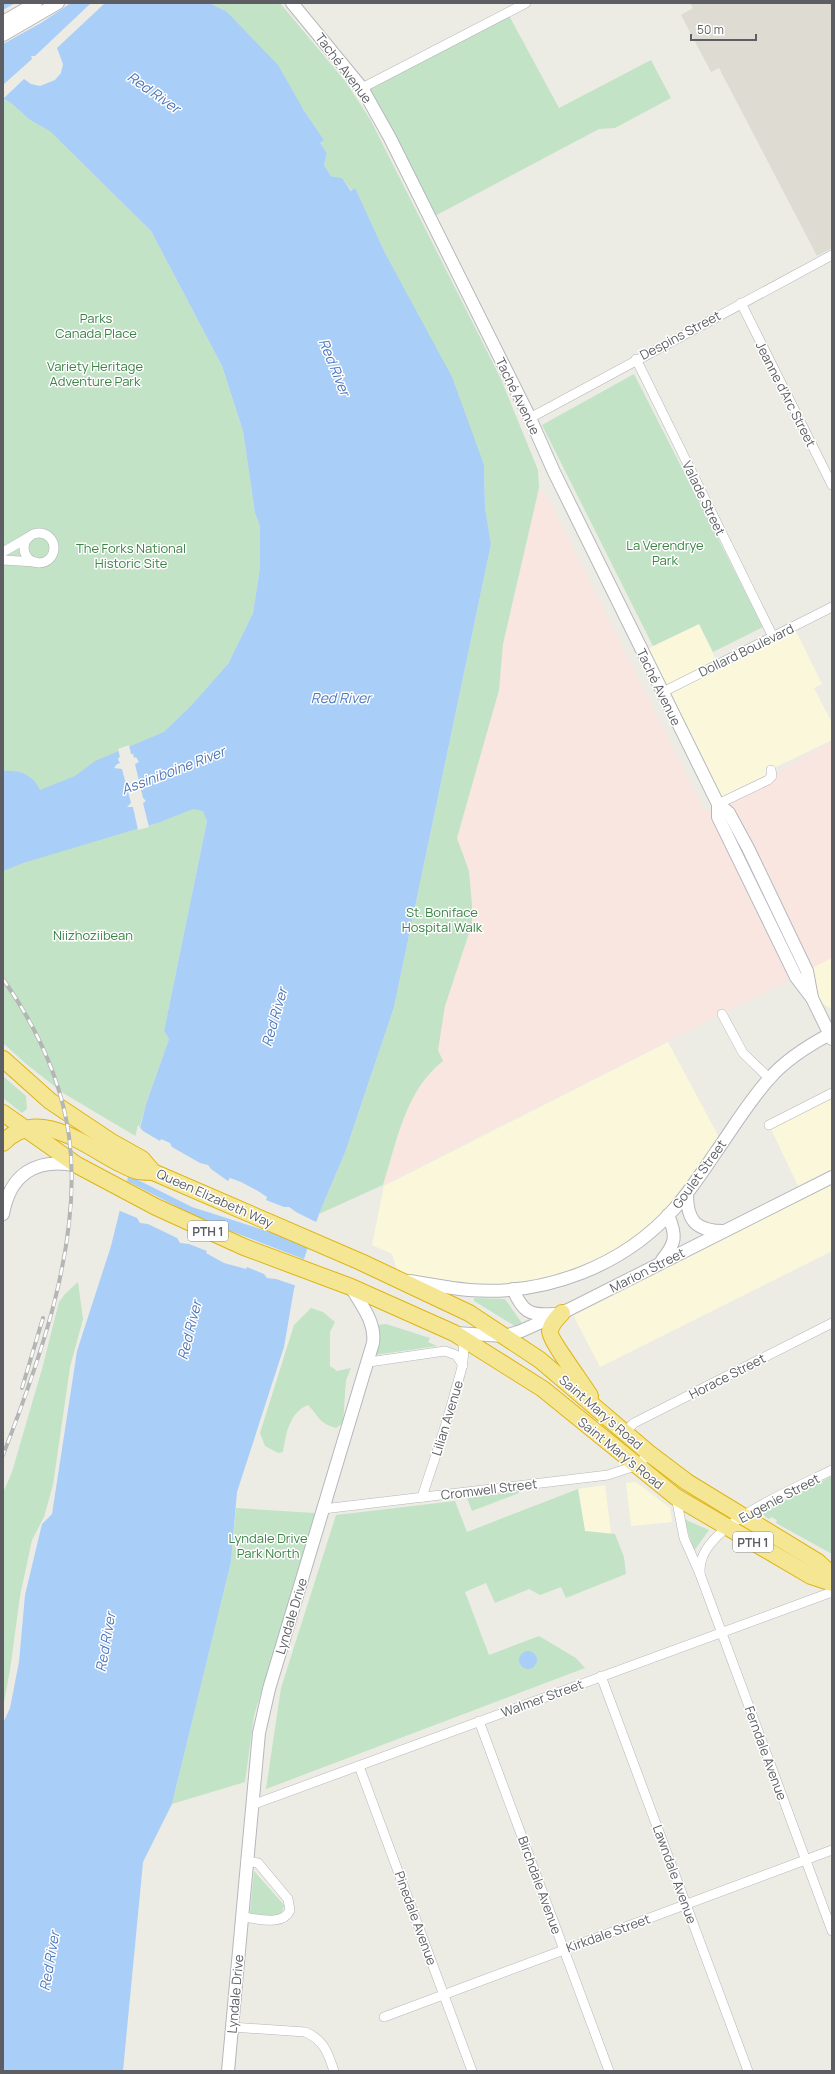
<svg xmlns="http://www.w3.org/2000/svg" width="835" height="2074" viewBox="0 0 835 2074" font-family="Manrope,sans-serif">
  <style>
    .commercial { fill: #fbf7db }
    .education { fill: #dddbd2 }
    .medical { fill: #f9e6e1 }
    .green { fill: #c2e3c6 }
    .water { fill: #a9cef8 }
    .pier { fill: #edece4 }
    .lines { fill: none; stroke-linecap: round; stroke-linejoin: round }
    .street-casing { stroke: #b4b6ba; stroke-width: 10 }
    .secondary-casing { stroke: #b5b7bd; stroke-width: 14 }
    .highway-casing { stroke: #dfb412; stroke-width: 18 }
    .street { stroke: #fff; stroke-width: 9 }
    .secondary { stroke: #fff; stroke-width: 12 }
    .highway { stroke: #f5e694; stroke-width: 16 }
    .rail-casing { stroke: #b4b5b5; stroke-width: 4 }
    .rail { stroke: #fff; stroke-width: 2.5; stroke-dasharray: 8; stroke-linecap: butt }
    .labels { text-anchor: middle; dominant-baseline: central; stroke-width: 3; stroke-linejoin: round; paint-order: stroke }
    .shield { fill: #fff; stroke: #8d8e92; stroke-width: 1 }
    .shield-label { font-size: 12px; font-weight: bold; fill: #5c5e63 }
    .street-label { font-size: 13px; fill: #5c5e63; stroke: #fff }
    .park-label { font-size: 13px; fill: #3c8246; stroke: #fff }
    .water-label { font-size: 14px; font-style: italic; fill: #4d77ba; stroke: #fff }
  </style>
  <rect width="100%" height="100%" fill="#edece4"/>
  <g class="commercial">
    <polygon points="699,624 718,664 794,627 822,684 814,688 832,723 832,740 776,767 771,778 718,804 641,652"/>
    <polygon points="832,957 832,1009 812,998 807,971"/>
    <polygon points="668,1042 722,1143 687,1194 620,1254 525,1288 400,1279 392,1254 372,1245 384,1186"/>
    <polygon points="832,1093 832,1251 600,1367 570,1309 801,1192 769,1125"/>
    <polygon points="636,1482 670,1508 672,1522 631,1526 626,1483"/>
    <polygon points="605,1485 611,1534 585,1531 578,1489"/>
  </g>
  <polygon class="education" points="690,3 832,3 832,248 817,256 719,68 711,72 681,15 693,8"/>
  <polygon class="medical" points="539,488 551,503 705,811 772,776 832,741 832,958 383,1185 409,1102 422,1081 443,1061 438,1050 445,1006 472,924 472,905 469,871 457,838 499,690 503,644"/>
  <g class="green">
    <path d="M209 3H280L345 81 370 119 501 379 538 470 539 488 503 644 499 690 457 838 469 871 472 905V924L445 1006 438 1050 443 1061C405 1091 397 1141 383 1185L319 1214 346 1150 394 1007 491 544 485 509 484 465 355 189 352 191 342 178 331 176 324 165 327 153 320 143 324 140 303 109 226 11Z"/>
    <polygon points="507,12 559,108 651,60 671,98 615,128 599,129 431,218 362,88"/>
    <polygon points="3,98 11,103 30,120 50,130 151,231 222,366 243,431 255,513 260,526 260,568 253,613 228,664 207,821 164,1031 169,1039 146,1104 137,1137 63,1093 25,1063 3,1043"/>
    <polygon points="634,374 763,627 713,652 699,624 653,646 542,425"/>
    <polygon points="3,1076 26,1096 27,1109 22,1113 3,1098"/>
    <polygon points="78,1282 83,1319 70,1367 53,1485 44,1517 32,1540 20,1596 10,1670 3,1707 3,1493 12,1472 42,1369 59,1302 65,1294"/>
    <polygon points="474,1298 505,1299 522,1323 515,1326 474,1301"/>
    <path d="M311 1308 323 1312 335 1322 330 1332V1366L337 1371 351 1368 346 1380 343 1423 336 1428C318 1423 320 1417 308 1405 289 1413 286 1434 283 1452L278 1453 265 1446 260 1433 294 1325Z"/>
    <polygon points="386,1324 430,1338 428,1342 437,1346 375,1355 375,1325"/>
    <polygon points="832,1476 832,1554 776,1523 777,1520 771,1517 769,1519 763,1515 766,1510"/>
    <polygon points="578,1489 585,1531 615,1534 624,1557 626,1574 566,1598 561,1587 540,1595 529,1589 495,1603 486,1583 465,1592 489,1655 539,1636 576,1658 585,1668 266,1789 281,1688 336,1515 455,1501 467,1532"/>
    <polygon points="519,1491 519,1493 472,1511 467,1498"/>
    <polygon points="236,1508 315,1513 254,1716 245,1782 172,1804 231,1562"/>
    <polygon points="684,1519 709,1530 694,1551"/>
    <polygon points="254,1871 284,1905 282,1913 275,1916 250,1914"/>
  </g>
  <g class="water">
    <path d="M3 3H209L226 11 278 65 303 109 324 140 320 143 327 153 324 165 331 176 342 178 351 191 355 188 385 253 452 377 484 465 485 508 491 544 394 1007 346 1150 319 1214 294 1289 284 1347 237 1492 231 1562 172 1804 143 1862 123 2071H3V1723L10 1708 19 1662 25 1595 42 1524 52 1514 77 1351 111 1246 146 1104 169 1039 164 1031 207 821 203 811 193 809 160 822 23 863 3 871V771C20 770 32 774 40 790L75 776 95 761 164 732 191 706 228 664 253 613 260 568V526L255 513 243 431 222 366 151 231 50 131 30 120 11 103 3 98Z"/>
    <circle cx="528" cy="1660" r="9"/>
  </g>
  <g class="pier">
    <polygon points="15,3 71,3 41,23 3,44 3,10"/>
    <polygon points="91,3 105,3 57,48 63,64 61,73 55,80 40,86 31,84 24,79 3,99 4,84 32,59 31,56 35,56"/>
    <polygon points="129,745 131,754 133,754 134,758 136,757 139,762 135,764 143,798 146,801 143,803 149,827 138,830 133,807 127,807 131,803 122,769 114,768 116,765 121,762 119,762 118,758 120,757 118,749"/>
    <polygon points="138,1125 143,1131 160,1141 161,1139 170,1143 172,1147 200,1163 208,1165 211,1169 228,1181 230,1178 241,1182 258,1191 267,1197 266,1200 284,1207 289,1207 296,1212 316,1222 319,1220 310,1249 279,1235 192,1207 126,1174"/>
    <polygon points="125,1180 207,1222 306,1260 296,1290 297,1286 276,1279 267,1278 264,1274 247,1267 246,1269 224,1263 206,1253 207,1251 189,1244 180,1243 177,1238 148,1224 140,1223 137,1218 118,1210"/>
  </g>
  <g class="lines">
    <defs>
      <g id="street">
        <polyline points="362,88 526,3"/>
        <polyline points="741,303 832,485"/>
        <polyline points="636,359 773,637"/>
        <polyline points="530,418 832,255"/>
        <circle cx="39" cy="548" r="15"/>
        <polyline points="3,552 29,537"/>
        <polyline points="3,560 36,562"/>
        <polyline points="661,693 832,607"/>
        <polyline points="718,804 768,780 772,776 771,770"/>
        <polyline points="722,1014 743,1053 769,1078"/>
        <polyline points="769,1125 832,1093"/>
        <polyline points="369,1362 445,1351 456,1355 463,1365"/>
        <polyline points="625,1432 634,1423 832,1323"/>
        <path d="M422 1497C433 1463 445 1430 454 1396 459 1376 467 1360 462 1339"/>
        <polyline points="676,1497 684,1538 700,1574 832,1931"/>
        <polyline points="323,1509 608,1475 635,1466 650,1454"/>
        <path d="M700 1574C700 1570 700 1566 701 1562 710 1522 798 1487 832 1470"/>
        <polyline points="601,1676 748,2071"/>
        <polyline points="479,1721 609,2071"/>
        <polyline points="359,1766 472,2071"/>
        <polyline points="252,1805 832,1592"/>
        <path d="M242 1917C256 1918 283 1927 290 1910L288 1899 258 1863 246 1861"/>
        <polyline points="384,2017 832,1850"/>
        <path d="M232 2027 305 2032C324 2040 328 2053 334 2071"/>
      </g>
      <g id="secondary">
        <polyline points="292,3 362,88 390,138 530,418 554,472 718,804 729,813 748,848 807,971 812,998"/>
        <polyline points="3,22 36,3"/>
        <polyline points="3,35 58,3"/>
        <polyline points="718,804 718,817 796,977 812,998 832,1039"/>
        <path d="M687 1194C687 1221 696 1231 724 1231"/>
        <path d="M3 1214C10 1174 36 1158 75 1165"/>
        <path d="M662 1260C676 1243 677 1236 668 1215"/>
        <path d="M409 1281C429 1284 449 1288 469 1290 545 1296 624 1266 675 1208 690 1191 703 1171 716 1152 733 1128 749 1101 769 1079 786 1059 809 1045 832 1033"/>
        <path d="M513 1289C522 1311 529 1316 553 1314"/>
        <polyline points="455,1333 505,1336 521,1331 570,1309 832,1177"/>
        <path d="M228 2071 259 1733 269 1689 373 1343C376 1322 361 1305 351 1287"/>
      </g>
      <g id="highway">
        <polyline points="3,1059 50,1101 110,1141 142,1159 153,1172 361,1262 469,1313 540,1360 650,1454 687,1482 818,1562 832,1575"/>
        <polyline points="3,1113 77,1165 156,1207 244,1247 351,1287 454,1333 543,1389 676,1497 811,1576 832,1583"/>
        <path d="M3 1143C38 1105 87 1147 121 1164 126 1166 132 1170 138 1171 143 1172 148 1172 153 1172"/>
        <path d="M562 1313C557 1318 551 1324 550 1331 549 1339 583 1384 590 1396"/>
      </g>
    </defs>
    <use href="#street" class="street-casing"/>
    <use href="#secondary" class="secondary-casing"/>
    <use href="#highway" class="highway-casing"/>
    <use href="#street" class="street"/>
    <use href="#secondary" class="secondary"/>
    <use href="#highway" class="highway"/>
    <defs>
      <g id="rail">
        <path d="M3 979C36 1026 61 1079 69 1136 83 1240 40 1360 3 1455"/>
        <polyline points="22,1388 43,1318"/>
      </g>
    </defs>
    <use href="#rail" class="rail-casing"/>
    <use href="#rail" class="rail"/>
  </g>
  <g class="labels">
    <g class="shield">
      <rect x="188" y="1221" width="40" height="20" rx="3"/>
      <rect x="733" y="1532" width="40" height="20" rx="3"/>
    </g>
    <g class="shield-label">
      <text x="208" y="1231">PTH 1</text>
      <text x="753" y="1542">PTH 1</text>
    </g>
    <g class="street-label">
      <text transform="translate(344 68) rotate(53)">Taché Avenue</text>
      <text transform="translate(680 335) rotate(-28)">Despins Street</text>
      <text transform="translate(786 394) rotate(63)">Jeanne d’Arc Street</text>
      <text transform="translate(518 396) rotate(64)">Taché Avenue</text>
      <text transform="translate(704 498) rotate(64)">Valade Street</text>
      <text transform="translate(746 650) rotate(-26)">Dollard Boulevard</text>
      <text transform="translate(659 687) rotate(64)">Taché Avenue</text>
      <text transform="translate(699 1174) rotate(-54)">Goulet Street</text>
      <text transform="translate(215 1198) rotate(24)">Queen Elizabeth Way</text>
      <text transform="translate(647 1270) rotate(-27)">Marion Street</text>
      <text transform="translate(727 1376) rotate(-27)">Horace Street</text>
      <text transform="translate(601 1412) rotate(41)">Saint Mary's Road</text>
      <text transform="translate(447 1418) rotate(-73)">Lilian Avenue</text>
      <text transform="translate(621 1453) rotate(39)">Saint Mary’s Road</text>
      <text transform="translate(489 1489) rotate(-7)">Cromwell Street</text>
      <text transform="translate(779 1498) rotate(-28)">Eugenie Street</text>
      <text transform="translate(291 1616) rotate(-73)">Lyndale Drive</text>
      <text transform="translate(542 1698) rotate(-20)">Walmer Street</text>
      <text transform="translate(766 1753) rotate(70)">Ferndale Avenue</text>
      <text transform="translate(675 1874) rotate(70)">Lawndale Avenue</text>
      <text transform="translate(540 1885) rotate(70)">Birchdale Avenue</text>
      <text transform="translate(416 1918) rotate(70)">Pinedale Avenue</text>
      <text transform="translate(608 1933) rotate(-20)">Kirkdale Street</text>
      <text transform="translate(235 1994) rotate(-85)">Lyndale Drive</text>
    </g>
    <g class="park-label">
      <text x="96" y="318">Parks<tspan x="96" dy="15">Canada Place</tspan></text>
      <text x="95" y="366">Variety Heritage<tspan x="95" dy="15">Adventure Park</tspan></text>
      <text x="665" y="545">La Verendrye<tspan x="665" dy="15">Park</tspan></text>
      <text x="131" y="548">The Forks National<tspan x="131" dy="15">Historic Site</tspan></text>
      <text x="442" y="912">St. Boniface<tspan x="442" dy="15">Hospital Walk</tspan></text>
      <text x="93" y="935">Niizhoziibean</text>
      <text x="268" y="1538">Lyndale Drive<tspan x="268" dy="15">Park North</tspan></text>
    </g>
    <g class="water-label">
      <text transform="translate(154 92) rotate(35)">Red River</text>
      <text transform="translate(335 367) rotate(68)">Red River</text>
      <text x="341" y="697">Red River</text>
      <text transform="translate(173 770) rotate(-21)">Assiniboine River</text>
      <text transform="translate(274 1017) rotate(-74)">Red River</text>
      <text transform="translate(189 1330) rotate(-76)">Red River</text>
      <text transform="translate(105 1642) rotate(-80)">Red River</text>
      <text transform="translate(49 1961) rotate(-80)">Red River</text>
    </g>
  </g>
  <rect width="835" height="2074" fill="none" stroke="#5c5e63" stroke-width="8"/>
  <path d="M691 34v6h65v-6" fill="none" stroke="#5c5e63" stroke-width="2"/>
  <text x="697" y="34" font-size="12" fill="#5c5e63" stroke="#ffffff" stroke-width="3" paint-order="stroke">50 m</text>
</svg>
